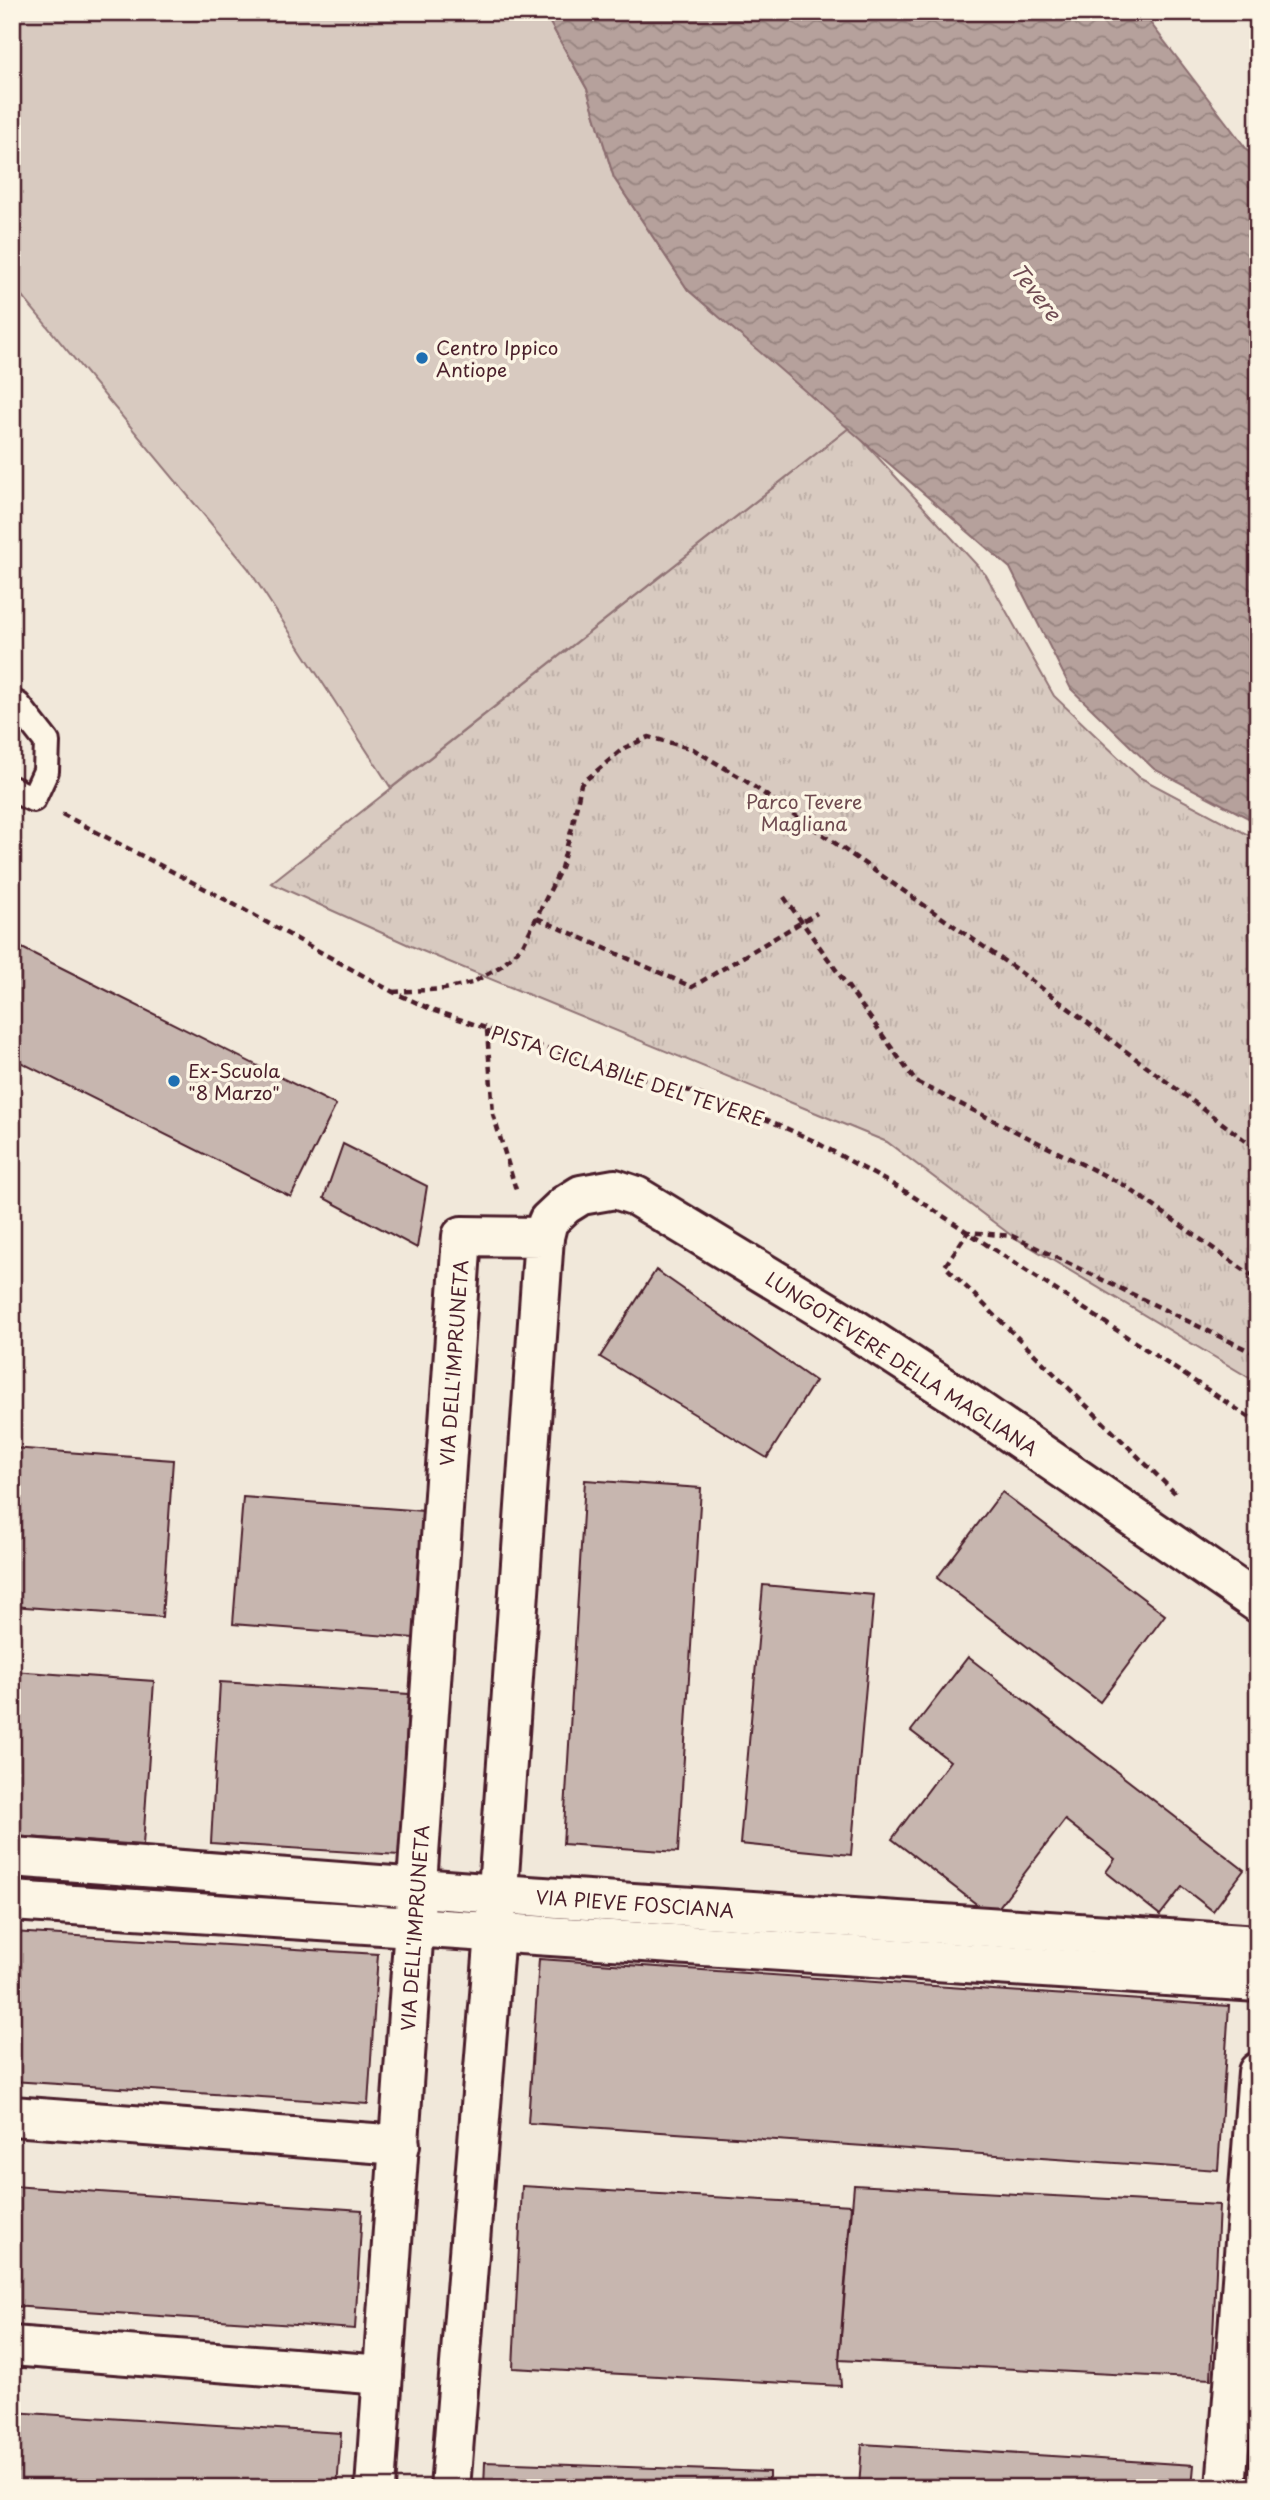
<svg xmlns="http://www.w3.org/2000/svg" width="1270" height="2500" viewBox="0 0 1270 2500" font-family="'Playpen Sans',sans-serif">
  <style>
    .park { fill: url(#park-tufts); stroke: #917476; stroke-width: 2 }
    .pitch { fill: #d8cac0; stroke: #917476; stroke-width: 2 }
    .water { fill: url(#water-waves); stroke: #8b6d6f; stroke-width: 2 }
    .building { fill: #c7b6af; stroke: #4a1f2b; stroke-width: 2 }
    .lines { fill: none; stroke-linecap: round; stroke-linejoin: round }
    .lane-casing { stroke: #4a1f2b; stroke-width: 30 }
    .street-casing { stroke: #4a1f2b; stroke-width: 44 }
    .path { stroke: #4a1f2b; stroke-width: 4.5; stroke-dasharray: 7 5; stroke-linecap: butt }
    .lane { stroke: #fcf5e5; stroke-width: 24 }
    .street { stroke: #fcf5e5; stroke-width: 38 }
    .poi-dot { fill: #1f6fb2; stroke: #fcf5e5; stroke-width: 2.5 }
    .labels { text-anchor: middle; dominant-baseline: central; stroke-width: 7; stroke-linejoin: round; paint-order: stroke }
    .poi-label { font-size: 19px; fill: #4a1f2b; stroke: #fcf5e5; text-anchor: start }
    .park-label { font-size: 19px; fill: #6e4a50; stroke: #fcf5e5 }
    .street-label { font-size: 19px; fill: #4a1f2b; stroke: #fcf5e5 }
    .water-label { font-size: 21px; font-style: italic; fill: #704c53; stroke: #fcf5e5 }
  </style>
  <defs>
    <pattern id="park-tufts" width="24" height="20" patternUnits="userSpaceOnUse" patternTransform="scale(1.75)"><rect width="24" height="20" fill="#d8cac0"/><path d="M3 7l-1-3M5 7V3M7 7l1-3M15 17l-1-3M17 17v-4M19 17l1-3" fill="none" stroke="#bbada5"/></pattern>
    <pattern id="water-waves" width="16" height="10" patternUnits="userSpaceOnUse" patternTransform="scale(1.75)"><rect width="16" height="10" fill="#b6a19c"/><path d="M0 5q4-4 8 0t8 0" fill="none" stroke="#96837f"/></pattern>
  </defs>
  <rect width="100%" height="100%" fill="#f1e8da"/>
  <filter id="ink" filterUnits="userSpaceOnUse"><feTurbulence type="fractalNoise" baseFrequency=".0143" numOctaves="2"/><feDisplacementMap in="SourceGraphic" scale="14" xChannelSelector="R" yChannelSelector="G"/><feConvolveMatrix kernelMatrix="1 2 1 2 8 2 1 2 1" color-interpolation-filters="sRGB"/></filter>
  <g filter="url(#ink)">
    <polygon class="park" points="850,427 986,575 1054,696 1139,777 1258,840 1258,1383 1012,1236 887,1142 420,950 271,883"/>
    <polygon class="pitch" points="12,12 544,12 587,89 614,178 688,290 850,427 391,788 248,568 12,284"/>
    <polygon class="water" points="544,12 1142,12 1258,164 1258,823 1154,769 1071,689 1010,568 688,290 614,178 587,89"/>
    <g class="building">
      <polygon points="12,943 336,1105 291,1197 12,1058"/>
      <polygon points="343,1144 427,1186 417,1248 324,1198"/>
      <polygon points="656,1270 815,1381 767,1458 600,1357"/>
      <polygon points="12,1448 173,1460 162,1617 12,1606"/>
      <polygon points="585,1480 701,1488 678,1852 563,1844"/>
      <polygon points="1002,1492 1165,1615 1100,1702 937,1578"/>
      <polygon points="243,1497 424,1511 414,1638 233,1624"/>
      <polygon points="763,1585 874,1595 851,1855 740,1844"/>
      <polygon points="968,1657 1244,1870 1213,1911 1182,1887 1160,1915 1106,1872 1115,1859 1065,1820 992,1916 892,1839 950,1761 911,1731"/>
      <polygon points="12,1671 154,1681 143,1845 12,1836"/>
      <polygon points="220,1682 409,1694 399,1855 211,1843"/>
      <polygon points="12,1932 378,1954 368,2104 12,2081"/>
      <polygon points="539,1959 1229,2006 1218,2170 528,2123"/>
      <polygon points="854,2185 1219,2205 1211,2379 839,2360"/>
      <polygon points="12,2186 362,2210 355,2329 12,2306"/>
      <polygon points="522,2186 851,2205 839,2360 841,2386 513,2368"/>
      <polygon points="12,2412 341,2433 337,2488 12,2488"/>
      <polygon points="862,2444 1194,2465 1192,2488 859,2488"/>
      <polygon points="485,2462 769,2472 769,2488 484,2488"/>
    </g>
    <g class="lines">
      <defs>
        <polyline id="lane" points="12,702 18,705 47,742 46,771 33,799 12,789"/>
        <g id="street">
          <polyline points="544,1237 548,1221 565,1205 581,1195 615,1189 636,1196 839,1319 956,1395 1258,1603"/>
          <polyline points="12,1857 498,1894 1258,1945"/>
          <polyline points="12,1901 1258,1982"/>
          <polyline points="12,2116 400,2145"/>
          <polyline points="12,2346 383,2375"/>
          <polyline points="375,2488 462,1236 544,1237 495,1933 450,2488"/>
          <polyline points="1226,2488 1258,2072"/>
        </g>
      </defs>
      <use href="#lane" class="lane-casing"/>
      <use href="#street" class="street-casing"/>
      <g class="path">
        <polyline points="62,814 217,895 393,992 435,1011 593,1064 690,1091 770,1121 812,1140 908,1193 1258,1423"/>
        <polyline points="784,897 916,1082 1124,1185 1258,1280"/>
        <polyline points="537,918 692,987 817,913"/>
        <polyline points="393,992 444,989 472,983 501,966 523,945 561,868 573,824 581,784 624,748 649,737 693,749 743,779 1020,972 1258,1150"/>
        <polyline points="487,1030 493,1114 517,1193"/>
        <polyline points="1175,1493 945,1266 968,1232 1012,1236 1258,1355"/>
      </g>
      <use href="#lane" class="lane"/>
      <use href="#street" class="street"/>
    </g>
  </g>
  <g class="poi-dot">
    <circle cx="422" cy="358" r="7"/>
    <circle cx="174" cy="1081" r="7"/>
  </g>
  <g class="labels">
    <g class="poi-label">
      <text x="436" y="347">Centro Ippico<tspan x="436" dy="22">Antiope</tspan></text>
      <text x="188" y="1070">Ex-Scuola<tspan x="188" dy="22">"8 Marzo"</tspan></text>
    </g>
    <g class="park-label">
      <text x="804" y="801">Parco Tevere<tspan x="804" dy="22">Magliana</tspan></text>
    </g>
    <g class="street-label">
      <text transform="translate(628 1075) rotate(18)">PISTA CICLABILE DEL TEVERE</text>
      <text transform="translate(453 1363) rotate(-86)">VIA DELL'IMPRUNETA</text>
      <text transform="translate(902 1363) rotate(33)">LUNGOTEVERE DELLA MAGLIANA</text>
      <text transform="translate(635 1903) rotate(4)">VIA PIEVE FOSCIANA</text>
      <text transform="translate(414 1928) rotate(-86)">VIA DELL'IMPRUNETA</text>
    </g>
    <g class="water-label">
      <text transform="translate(1037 291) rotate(52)">Tevere</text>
    </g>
  </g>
  <rect width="1270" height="2500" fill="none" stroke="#fcf5e5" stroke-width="42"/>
  <rect x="21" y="21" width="1228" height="2458" fill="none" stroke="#4a1f2b" stroke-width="2.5" filter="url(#ink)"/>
</svg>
